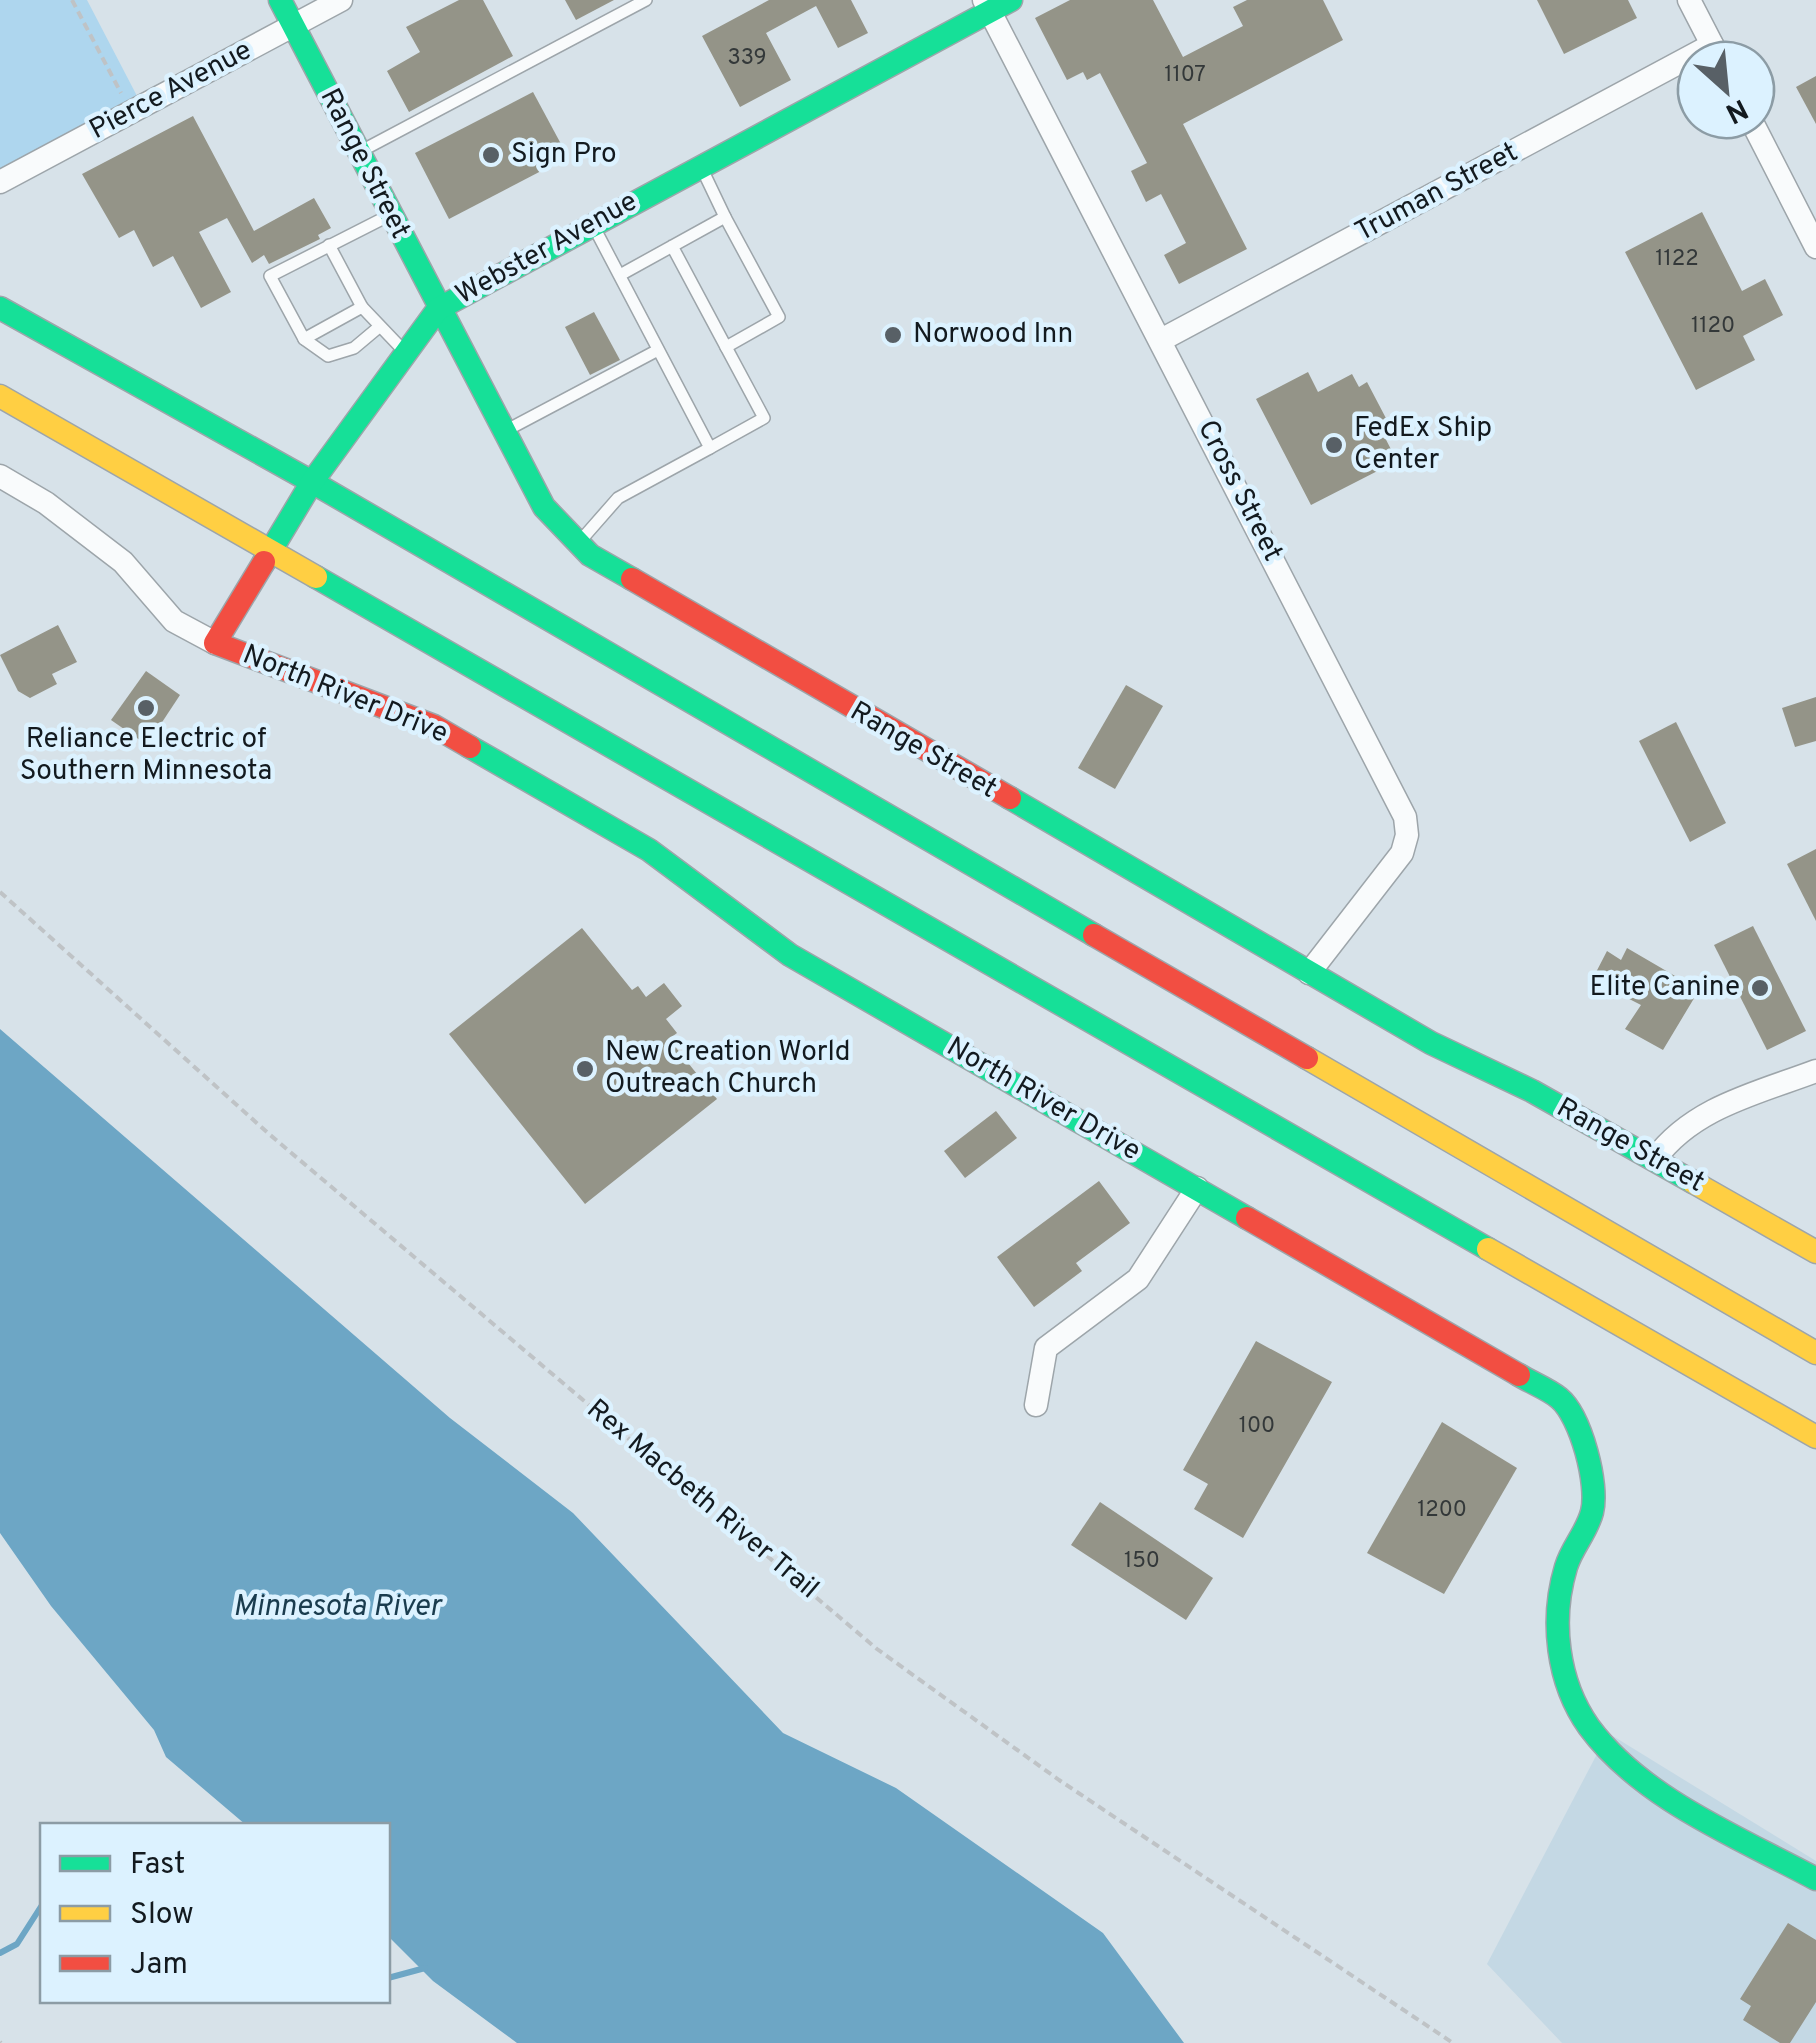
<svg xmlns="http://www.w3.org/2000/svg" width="1816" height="2043" viewBox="0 0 1816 2043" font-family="Overpass,sans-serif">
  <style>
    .built { fill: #c4d8e4 }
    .green { fill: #aed6ee }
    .water { fill: #6da6c5 }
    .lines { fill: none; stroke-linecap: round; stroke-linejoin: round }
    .stream { stroke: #6da6c5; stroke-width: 6 }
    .building { fill: #949488 }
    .lane-casing { stroke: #9da5aa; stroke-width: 14 }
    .street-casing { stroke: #9da5aa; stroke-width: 25 }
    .fast-casing { stroke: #9da5aa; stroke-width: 25 }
    .slow-casing { stroke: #9da5aa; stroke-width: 25 }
    .jam-casing { stroke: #9da5aa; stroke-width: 25 }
    .path { stroke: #bfc3c6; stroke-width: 4; stroke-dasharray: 8 5; stroke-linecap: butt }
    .lane { stroke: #f9fbfc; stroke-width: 11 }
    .street { stroke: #f9fbfc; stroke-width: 22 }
    .fast { stroke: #16e098; stroke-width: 22 }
    .slow { stroke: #ffcf43; stroke-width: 22 }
    .jam { stroke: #f24e42; stroke-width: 22 }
    .poi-dot { fill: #586066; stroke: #dcf2ff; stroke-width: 4 }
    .labels { text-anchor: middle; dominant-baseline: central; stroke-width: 9; stroke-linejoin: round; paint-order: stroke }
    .number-label { font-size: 22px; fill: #333839 }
    .street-label { font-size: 28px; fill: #131a1f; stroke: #dcf2ff }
    .poi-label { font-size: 28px; fill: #131a1f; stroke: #dcf2ff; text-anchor: start }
    .water-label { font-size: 30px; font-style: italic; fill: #1a3c4e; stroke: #dcf2ff }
  </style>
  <rect width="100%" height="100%" fill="#d7e2e9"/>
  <polygon class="built" points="1608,1733 1816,1861 1816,2043 1562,2043 1487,1964"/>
  <polygon class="green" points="0,0 87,0 137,96 0,169"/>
  <polygon class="water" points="0,1029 450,1418 573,1513 783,1733 896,1788 1103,1933 1184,2043 517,2043 433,1981 388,1936 388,1826 246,1825 166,1757 154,1730 51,1606 0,1533"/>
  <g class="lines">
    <g class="stream">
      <polyline points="0,1953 17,1944 42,1905"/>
      <polyline points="388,1978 425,1968"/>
    </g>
  </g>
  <g class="building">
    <polygon points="459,0 483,0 513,56 409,112 387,71 420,52 406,27"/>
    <polygon points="565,0 614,0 576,20"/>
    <polygon points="769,0 851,0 868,33 838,48 816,6 766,33 791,80 740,107 702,36"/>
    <polygon points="1070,0 1153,0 1183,57 1243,26 1233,7 1247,0 1323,0 1343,40 1183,124 1247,249 1179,284 1164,255 1186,243 1161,194 1146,202 1131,171 1147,163 1100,73 1087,80 1083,72 1067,80 1035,18"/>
    <polygon points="1537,0 1628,0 1637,18 1564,54"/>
    <polygon points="1816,76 1816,124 1796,87"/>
    <polygon points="533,92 568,157 449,219 415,153"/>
    <polygon points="193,116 254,231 314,198 331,228 318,235 320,239 269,264 264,255 252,263 227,218 199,232 231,292 201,308 173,256 153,267 134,230 119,238 82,174"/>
    <polygon points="1702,212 1742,291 1765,279 1783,315 1743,336 1755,360 1696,390 1625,252"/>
    <polygon points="594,312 620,360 590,375 565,327"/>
    <polygon points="1308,372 1318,392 1352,374 1359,387 1367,382 1389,424 1380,428 1397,461 1311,505 1256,399"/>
    <polygon points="58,625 77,662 52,674 57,684 30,698 18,691 0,655"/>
    <polygon points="146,671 180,695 147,745 111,720"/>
    <polygon points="1126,685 1163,706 1115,789 1078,768"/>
    <polygon points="1816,697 1816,741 1795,747 1782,708"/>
    <polygon points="1676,722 1726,823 1690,842 1639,741"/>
    <polygon points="1816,849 1816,921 1787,864"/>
    <polygon points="1753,926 1806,1031 1767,1050 1714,945"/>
    <polygon points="582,928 632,990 638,986 646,997 664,983 682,1006 666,1019 677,1033 669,1039 717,1099 585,1204 449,1034"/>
    <polygon points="1627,948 1699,990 1663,1050 1625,1029 1641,1005 1592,980 1607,951 1621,960"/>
    <polygon points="996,1111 1017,1138 965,1178 944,1151"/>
    <polygon points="1099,1181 1130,1223 1076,1263 1082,1271 1034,1307 997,1257"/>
    <polygon points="1256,1341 1332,1382 1243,1538 1194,1509 1208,1484 1183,1470"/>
    <polygon points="1442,1422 1517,1468 1444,1594 1367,1553"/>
    <polygon points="1100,1502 1213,1578 1186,1620 1071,1545"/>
    <polygon points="1788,1923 1816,1940 1816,2002 1790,2043 1780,2043 1743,2020 1751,2006 1740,1999"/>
  </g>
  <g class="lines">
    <defs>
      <g id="lane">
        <polyline points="363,150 646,0"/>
        <polyline points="703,171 725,217"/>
        <polyline points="390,215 270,276 304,339 362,307 403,350"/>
        <polyline points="329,245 362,307"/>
        <polyline points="620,275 725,217 779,317 726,347 672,246"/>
        <polyline points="304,339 328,356 354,348 379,327"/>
        <polyline points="509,429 658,350"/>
        <polyline points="710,448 764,418 726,347"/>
        <polyline points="582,539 618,498 710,448 595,229"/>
      </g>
      <g id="street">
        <polyline points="984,0 1405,817 1407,835 1402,853 1309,973"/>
        <polyline points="1689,0 1720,60"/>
        <polyline points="1751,120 1816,247"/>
        <polyline points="0,182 341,0"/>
        <polyline points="1161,340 1712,45"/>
        <polyline points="0,476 46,503 123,562 174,621 215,643"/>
        <path d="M1655 1159C1693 1107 1758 1093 1816 1071"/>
        <polyline points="1036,1405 1046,1348 1138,1279 1197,1188"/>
      </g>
      <g id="fast">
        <polyline points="280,0 544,507 590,555 632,579"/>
        <polyline points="0,308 312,482 1094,935"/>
        <polyline points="264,562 312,482 438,309 1011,0"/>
        <polyline points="316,577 1488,1249"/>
        <polyline points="470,747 649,850 790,955 1247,1218"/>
        <polyline points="1010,798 1431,1043 1532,1091 1693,1182"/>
        <path d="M1519 1375C1532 1383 1548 1389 1559 1398 1581 1416 1599 1485 1592 1512 1587 1532 1572 1547 1566 1567 1550 1620 1557 1682 1589 1727 1642 1799 1740 1838 1816 1879"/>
      </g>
      <g id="slow">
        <polyline points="0,396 316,577"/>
        <polyline points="1307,1058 1816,1353"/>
        <polyline points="1693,1182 1816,1252"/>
        <polyline points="1488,1249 1816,1437"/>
      </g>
      <g id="jam">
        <polyline points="264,562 215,643 434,726 470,747"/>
        <polyline points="632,579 1010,798"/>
        <polyline points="1094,935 1307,1058"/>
        <polyline points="1247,1218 1519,1375"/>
      </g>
    </defs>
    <use href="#lane" class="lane-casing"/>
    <use href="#street" class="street-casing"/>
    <use href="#fast" class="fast-casing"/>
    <use href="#slow" class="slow-casing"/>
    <use href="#jam" class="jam-casing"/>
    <g class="path">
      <polyline points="72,0 121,93"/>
      <polyline points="0,892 269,1134 877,1649 1059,1780 1453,2043"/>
      <polyline points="0,2042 1,2043"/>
    </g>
    <use href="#lane" class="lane"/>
    <use href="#street" class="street"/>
    <use href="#fast" class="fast"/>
    <use href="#slow" class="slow"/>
    <use href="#jam" class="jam"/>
  </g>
  <g class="poi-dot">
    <circle cx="491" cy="155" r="10"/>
    <circle cx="893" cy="335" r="10"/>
    <circle cx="1334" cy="445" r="10"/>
    <circle cx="146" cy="708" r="10"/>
    <circle cx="1760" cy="988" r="10"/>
    <circle cx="585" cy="1069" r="10"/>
  </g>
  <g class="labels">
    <g class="number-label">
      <text x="747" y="58">339</text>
      <text x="1185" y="75">1107</text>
      <text x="1677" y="259">1122</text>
      <text x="1713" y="326">1120</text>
      <text x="1257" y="1426">100</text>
      <text x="1442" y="1510">1200</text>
      <text x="1142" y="1561">150</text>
    </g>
    <g class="street-label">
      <text transform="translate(171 91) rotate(-28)">Pierce Avenue</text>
      <text transform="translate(364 164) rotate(63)">Range Street</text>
      <text transform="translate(1437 193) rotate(-28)">Truman Street</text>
      <text transform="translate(547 249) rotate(-29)">Webster Avenue</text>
      <text transform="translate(1239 491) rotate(63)">Cross Street</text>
      <text transform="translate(345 695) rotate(22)">North River Drive</text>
      <text transform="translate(923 751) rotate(30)">Range Street</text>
      <text transform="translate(1043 1100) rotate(30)">North River Drive</text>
      <text transform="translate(1630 1146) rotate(29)">Range Street</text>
      <text transform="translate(702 1500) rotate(40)">Rex Macbeth River Trail</text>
    </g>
    <g class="poi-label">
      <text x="511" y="155">Sign Pro</text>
      <text x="913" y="335">Norwood Inn</text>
      <text x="1354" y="429">FedEx Ship<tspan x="1354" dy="32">Center</tspan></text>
      <text x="146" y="740" text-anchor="middle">Reliance Electric of<tspan x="146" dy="32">Southern Minnesota</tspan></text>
      <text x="1740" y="988" text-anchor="end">Elite Canine</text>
      <text x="605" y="1053">New Creation World<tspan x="605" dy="32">Outreach Church</tspan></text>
    </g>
    <g class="water-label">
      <text x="337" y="1607">Minnesota River</text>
    </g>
  </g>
  <rect x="40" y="1823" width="350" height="180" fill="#dcf2ff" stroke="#8c9ca5" stroke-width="2.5"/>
  <rect x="60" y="1856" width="50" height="15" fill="#16e098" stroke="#8c9ca5" stroke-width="2.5"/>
  <text x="130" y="1873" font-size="30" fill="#131a1f">Fast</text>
  <rect x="60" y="1906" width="50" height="15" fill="#ffcf43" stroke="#8c9ca5" stroke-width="2.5"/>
  <text x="130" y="1923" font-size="30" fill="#131a1f">Slow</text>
  <rect x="60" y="1956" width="50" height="15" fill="#f24e42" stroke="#8c9ca5" stroke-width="2.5"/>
  <text x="130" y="1973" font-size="30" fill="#131a1f">Jam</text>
  <g transform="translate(1726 90) rotate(153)"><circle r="48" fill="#dcf2ff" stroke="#8c9ca5" stroke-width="2.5"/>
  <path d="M0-8L18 38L0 25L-18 38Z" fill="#586066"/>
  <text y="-15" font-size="28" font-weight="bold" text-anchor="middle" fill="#131a1f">N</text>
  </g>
</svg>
